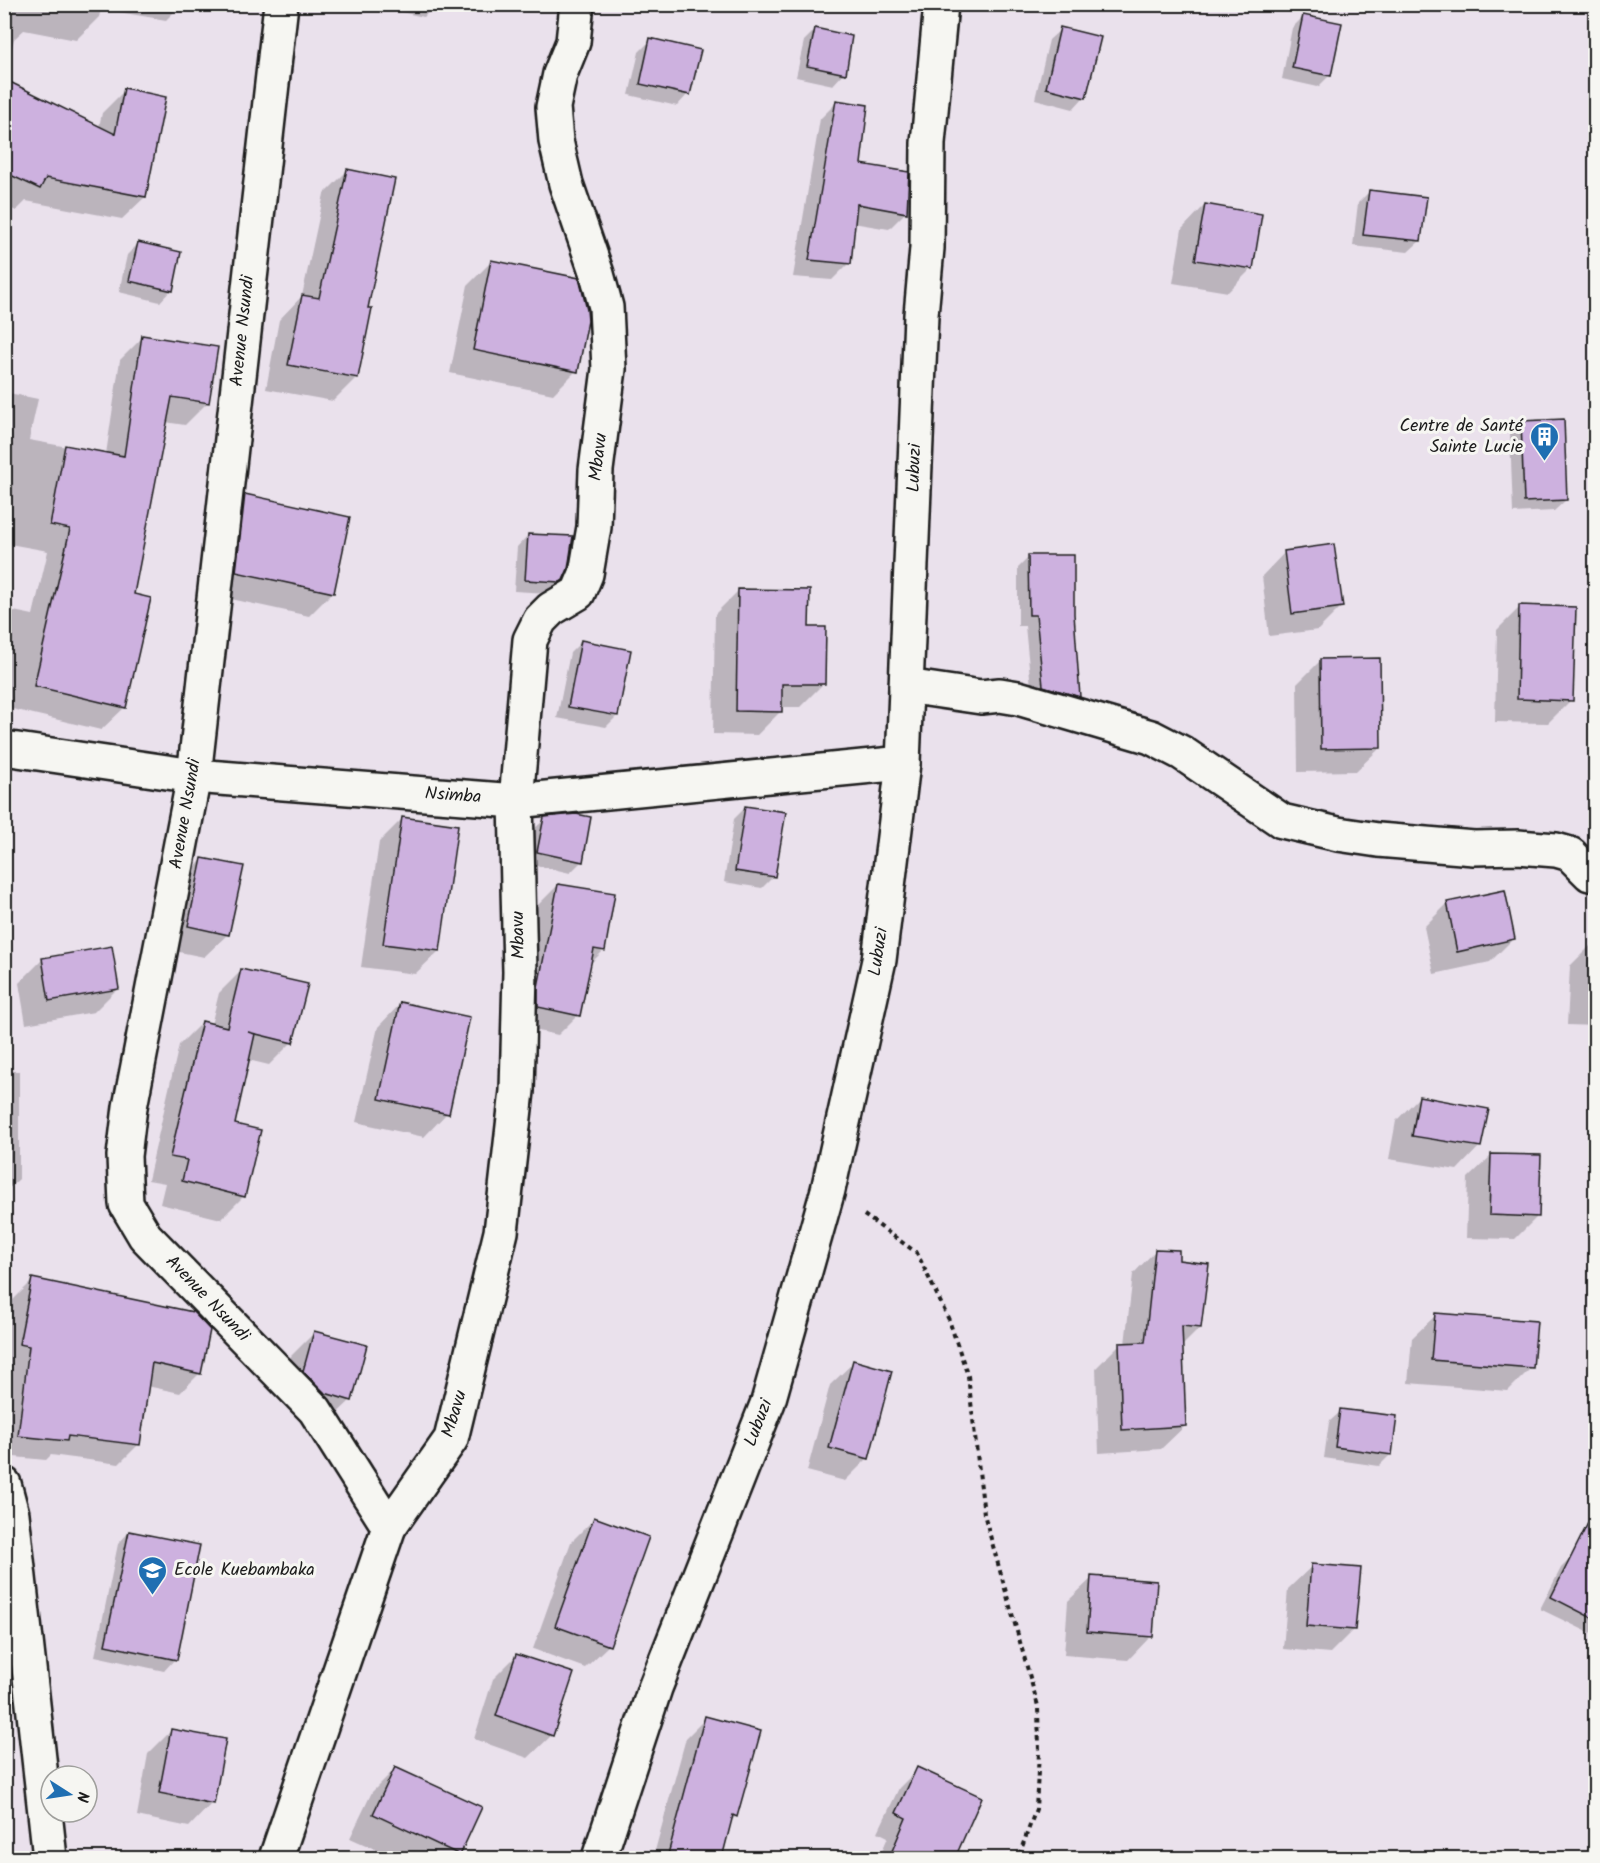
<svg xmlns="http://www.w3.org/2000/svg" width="1600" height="1863" viewBox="0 0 1600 1863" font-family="Kalam,sans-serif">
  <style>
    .shadow { fill: #0003 }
    .building { fill: #cdb1df; stroke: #1c1c1c; stroke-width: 1.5 }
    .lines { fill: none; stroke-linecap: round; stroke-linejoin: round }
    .minor-casing { stroke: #1c1c1c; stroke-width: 38 }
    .path { stroke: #1c1c1c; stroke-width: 4; stroke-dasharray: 4.5 4.5; stroke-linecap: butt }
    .minor { stroke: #f6f6f2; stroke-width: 33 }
    .labels { text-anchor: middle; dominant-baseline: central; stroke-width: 6; stroke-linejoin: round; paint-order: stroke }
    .street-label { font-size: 18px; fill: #1c1c1c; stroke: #f6f6f2 }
    .poi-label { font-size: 18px; fill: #1c1c1c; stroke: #f6f6f2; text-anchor: end }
  </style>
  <rect width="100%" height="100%" fill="#eae1ec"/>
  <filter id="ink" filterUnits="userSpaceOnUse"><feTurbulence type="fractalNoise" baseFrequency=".0167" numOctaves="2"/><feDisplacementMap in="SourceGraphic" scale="12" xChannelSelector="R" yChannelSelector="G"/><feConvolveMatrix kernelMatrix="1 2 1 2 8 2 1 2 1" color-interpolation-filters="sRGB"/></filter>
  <g filter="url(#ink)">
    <g class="shadow">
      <polygon points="4,4 182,4 166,20 101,9 99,17 76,40 24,30 14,39 4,81"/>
      <polygon points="363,4 436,4 424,17"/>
      <polygon points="1304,16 1330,75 1318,87 1282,79 1292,28"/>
      <polygon points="816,29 844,73 833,85 796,77 804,41"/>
      <polygon points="1061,29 1084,97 1073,109 1035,99 1049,40"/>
      <polygon points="651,40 688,94 677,106 629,95 639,52"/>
      <polygon points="4,81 99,127 102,113 125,90 145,197 122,219 26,201 16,211 4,205"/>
      <polygon points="837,102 860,165 906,212 889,229 853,223 849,263 832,280 793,277 820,119"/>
      <polygon points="348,170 366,309 370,310 356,378 333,401 266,389 279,320 302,296 324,194"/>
      <polygon points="1369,192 1420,241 1408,252 1353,246 1358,203"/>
      <polygon points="1205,205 1251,269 1228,292 1173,283 1182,229"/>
      <polygon points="139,243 171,290 160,302 119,292 127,255"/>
      <polygon points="492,261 576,371 553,394 450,373 468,285"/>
      <polygon points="143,337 208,402 185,425 165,422 132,595 150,599 124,708 101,730 4,707 4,609 33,615 48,551 4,543 4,392 38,399 29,440 106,454 120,360"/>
      <polygon points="1521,422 1566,500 1554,511 1513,513 1510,434"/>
      <polygon points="245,496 333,592 309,616 213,595 222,519"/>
      <polygon points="528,535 562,579 547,593 514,591 517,547"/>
      <polygon points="1285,552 1341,607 1318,630 1269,636 1262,576"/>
      <polygon points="1029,557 1073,614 1079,696 1067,707 1032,697 1025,626 1018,626 1018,568"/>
      <polygon points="739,590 807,628 823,684 800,707 781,707 781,711 757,735 713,734 715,614"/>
      <polygon points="1520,607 1571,700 1548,723 1495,722 1497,630"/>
      <polygon points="581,642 617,716 606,727 557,718 570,653"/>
      <polygon points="1321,660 1380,748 1356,771 1298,772 1297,684"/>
      <polygon points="745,808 774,876 762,888 724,882 734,819"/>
      <polygon points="402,819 439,951 415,974 361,967 379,842"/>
      <polygon points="545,819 582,861 570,873 527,863 533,830"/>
      <polygon points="203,859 228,934 204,957 165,949 179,883"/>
      <polygon points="558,885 604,950 589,965 578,1015 558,1035 519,1027 519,1008 538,905"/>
      <polygon points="1448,903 1513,939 1490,962 1434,974 1424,927"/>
      <polygon points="1593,943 1596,943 1596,1026 1567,1025 1570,966"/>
      <polygon points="43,959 118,988 94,1012 26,1024 19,983"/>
      <polygon points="242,970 292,1042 269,1065 248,1060 233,1125 244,1196 221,1219 160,1204 165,1183 148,1180 179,1045 202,1022 211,1025 219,993"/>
      <polygon points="401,1003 447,1113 424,1137 356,1122 378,1027"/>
      <polygon points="4,1071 19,1071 19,1179 4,1193"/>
      <polygon points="1419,1097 1480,1146 1457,1170 1389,1159 1396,1121"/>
      <polygon points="1492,1155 1538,1216 1515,1239 1466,1238 1468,1178"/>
      <polygon points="1156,1250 1178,1262 1200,1328 1182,1346 1185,1426 1161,1449 1099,1453 1096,1368 1119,1345 1125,1344 1133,1274"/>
      <polygon points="33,1280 200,1373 180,1393 147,1386 139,1444 119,1464 51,1455 46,1460 4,1456 4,1406 9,1366 4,1365 4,1342 13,1300"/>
      <polygon points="1436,1315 1531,1368 1508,1391 1408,1383 1412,1338"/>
      <polygon points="314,1333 351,1400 327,1423 280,1394 291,1356"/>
      <polygon points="854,1362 868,1458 845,1481 807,1471 830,1385"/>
      <polygon points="1341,1411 1391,1454 1379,1466 1324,1458 1329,1422"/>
      <polygon points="595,1518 609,1645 585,1668 533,1649 571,1542"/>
      <polygon points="129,1532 175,1659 164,1671 95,1656 118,1544"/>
      <polygon points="1572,1557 1596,1569 1596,1628 1590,1633 1540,1609 1561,1568"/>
      <polygon points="1312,1566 1354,1629 1330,1653 1283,1649 1288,1589"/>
      <polygon points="1092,1578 1151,1636 1128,1660 1064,1655 1068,1601"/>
      <polygon points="516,1656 552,1735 528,1758 474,1739 493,1679"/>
      <polygon points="706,1718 736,1816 729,1823 721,1858 653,1858 686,1738"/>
      <polygon points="172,1730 212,1803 189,1827 137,1816 148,1754"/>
      <polygon points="395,1769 459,1854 454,1858 395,1858 350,1838 372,1792"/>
      <polygon points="918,1769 951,1852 948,1858 879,1858 888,1837 878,1832 899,1788"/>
    </g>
    <g class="building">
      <polygon points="1303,15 1342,23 1331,76 1292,68"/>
      <polygon points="1060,27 1101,37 1086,98 1046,88"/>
      <polygon points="815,28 852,36 846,74 807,66"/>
      <polygon points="650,38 701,50 690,95 640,84"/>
      <polygon points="4,79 115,134 124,88 166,97 146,197 46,178 40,189 4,172"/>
      <polygon points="836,100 868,105 861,164 909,172 907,213 857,204 851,264 809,260"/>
      <polygon points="347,169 395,179 368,308 372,308 358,378 288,365 302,295 319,298"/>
      <polygon points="1369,190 1427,197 1421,241 1363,235"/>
      <polygon points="1205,204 1262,214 1253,269 1195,260"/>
      <polygon points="138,242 181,252 173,291 129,281"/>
      <polygon points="491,260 579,278 587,310 588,321 578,372 473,350"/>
      <polygon points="142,335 218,347 209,403 172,397 134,594 151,598 126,708 34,686 70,529 50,525 65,445 124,456"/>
      <polygon points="1564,419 1567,500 1524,502 1521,421"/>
      <polygon points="245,494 350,517 334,593 236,572"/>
      <polygon points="528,534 573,536 568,569 563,580 560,582 525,580"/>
      <polygon points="1334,544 1343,607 1292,614 1284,551"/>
      <polygon points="1028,555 1074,555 1074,614 1080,697 1043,686 1036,615 1029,615"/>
      <polygon points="738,589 810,590 809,627 826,627 825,684 782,684 782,712 736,711"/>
      <polygon points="1519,605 1576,607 1573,701 1517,699"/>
      <polygon points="581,640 631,650 618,716 568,707"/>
      <polygon points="1380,658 1381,748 1321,749 1320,659"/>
      <polygon points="745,806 786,812 775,877 735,871"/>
      <polygon points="576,814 591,817 583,862 537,852 544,817"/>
      <polygon points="402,817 458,825 440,951 383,944"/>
      <polygon points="202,858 244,866 229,935 188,926"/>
      <polygon points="558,884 615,893 605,951 594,949 580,1016 538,1007 538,987"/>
      <polygon points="1505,890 1515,939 1457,952 1447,902"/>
      <polygon points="112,946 119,989 49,1001 42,958"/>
      <polygon points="241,969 308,984 293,1043 248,1032 255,1034 235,1124 261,1130 245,1197 182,1181 187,1160 170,1157 202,1021 227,1027"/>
      <polygon points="400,1002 470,1017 449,1114 379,1099"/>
      <polygon points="1419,1096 1489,1109 1481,1147 1412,1136"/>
      <polygon points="1491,1154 1541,1155 1539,1217 1489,1215"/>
      <polygon points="1155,1249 1179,1250 1179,1260 1209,1264 1201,1328 1182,1326 1186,1426 1122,1430 1119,1343 1145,1342"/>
      <polygon points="32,1278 193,1312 210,1330 201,1374 152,1363 140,1445 68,1436 67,1441 18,1436 29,1346 19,1344"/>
      <polygon points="1435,1313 1537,1321 1533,1368 1431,1360"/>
      <polygon points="314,1331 367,1345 352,1401 325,1393 303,1371"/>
      <polygon points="853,1360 892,1371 869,1459 829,1448"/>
      <polygon points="1340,1409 1397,1416 1392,1455 1335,1447"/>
      <polygon points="1596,1507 1596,1620 1551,1597"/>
      <polygon points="594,1517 649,1537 610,1646 555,1626"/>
      <polygon points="129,1531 200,1545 177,1660 105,1645"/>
      <polygon points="1311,1564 1361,1568 1355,1630 1306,1626"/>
      <polygon points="1091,1576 1157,1581 1153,1637 1087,1632"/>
      <polygon points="516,1654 574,1673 553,1736 496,1716"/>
      <polygon points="705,1716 761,1731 737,1817 733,1815 722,1858 667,1858"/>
      <polygon points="171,1729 226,1739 214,1804 159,1793"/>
      <polygon points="395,1767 482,1807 460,1855 373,1814"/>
      <polygon points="917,1767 982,1797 955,1858 889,1858 906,1818 896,1813"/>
    </g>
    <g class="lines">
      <defs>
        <g id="minor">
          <polyline points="281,4 194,776 130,1107 124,1156 126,1204 145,1236 315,1410 389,1527"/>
          <polyline points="906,686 981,697 1000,695 1018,698 1151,737 1182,753 1282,821 1338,834 1378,840 1474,848 1518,847 1556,850 1570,854 1590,874 1596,875"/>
          <polyline points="4,748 194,776 516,801 903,763"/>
          <polyline points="4,1484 12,1514 50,1858"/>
          <polyline points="276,1858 389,1527 451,1439 501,1232 517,1091 520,972 516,801 530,640 540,620 551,609 578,593 586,574 594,527 596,470 609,369 606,307 597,274 566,184 556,141 553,107 560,74 573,42 577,4"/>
          <polyline points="599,1858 655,1688 768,1402 828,1190 879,960 903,763 921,315 927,248 928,143 941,4"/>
        </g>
      </defs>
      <use href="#minor" class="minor-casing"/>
      <polyline class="path" points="864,1215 917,1253 949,1320 968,1376 984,1514 1038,1706 1039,1752 1036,1809 1018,1858"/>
      <use href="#minor" class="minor"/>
    </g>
  </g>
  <defs>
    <symbol id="building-pin" viewBox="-11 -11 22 30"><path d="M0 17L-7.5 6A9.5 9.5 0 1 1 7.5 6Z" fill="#1f6fb2" stroke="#f6f6f2"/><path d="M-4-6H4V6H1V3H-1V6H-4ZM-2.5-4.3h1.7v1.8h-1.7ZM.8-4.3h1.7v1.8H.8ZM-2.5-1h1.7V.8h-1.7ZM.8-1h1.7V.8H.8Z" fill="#fff"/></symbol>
    <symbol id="school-pin" viewBox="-11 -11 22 30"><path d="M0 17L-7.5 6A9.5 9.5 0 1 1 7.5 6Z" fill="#1f6fb2" stroke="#f6f6f2"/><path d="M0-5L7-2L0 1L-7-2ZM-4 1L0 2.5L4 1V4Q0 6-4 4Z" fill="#fff"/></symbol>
  </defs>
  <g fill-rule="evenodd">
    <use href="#building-pin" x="1528" y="420" width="33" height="45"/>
    <use href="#school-pin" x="136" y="1554" width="33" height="45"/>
  </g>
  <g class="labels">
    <g class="street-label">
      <text transform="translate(243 331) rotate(-84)">Avenue Nsundi</text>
      <text transform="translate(599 457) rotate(-83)">Mbavu</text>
      <text transform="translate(915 468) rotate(-88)">Lubuzi</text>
      <text transform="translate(453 796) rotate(4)">Nsimba</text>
      <text transform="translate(186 814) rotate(-80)">Avenue Nsundi</text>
      <text transform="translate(519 935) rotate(-91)">Mbavu</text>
      <text transform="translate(879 952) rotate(-81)">Lubuzi</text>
      <text transform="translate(207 1299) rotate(46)">Avenue Nsundi</text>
      <text transform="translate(455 1414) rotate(-73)">Mbavu</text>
      <text transform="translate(759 1423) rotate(-69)">Lubuzi</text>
    </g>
    <g class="poi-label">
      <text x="1523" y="426">Centre de Santé<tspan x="1523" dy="21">Sainte Lucie</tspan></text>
      <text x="174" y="1570" text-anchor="start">Ecole Kuebambaka</text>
    </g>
  </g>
  <rect width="1600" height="1863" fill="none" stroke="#f6f6f2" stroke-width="24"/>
  <rect x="12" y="12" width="1576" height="1839" fill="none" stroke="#1c1c1c" stroke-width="2" filter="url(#ink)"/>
  <g transform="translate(69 1794) rotate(102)"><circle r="28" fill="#f6f6f2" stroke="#9f9f9c" stroke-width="1.5"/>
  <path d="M0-4.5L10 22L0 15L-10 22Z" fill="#1f6fb2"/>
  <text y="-9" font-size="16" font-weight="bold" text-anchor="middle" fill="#1c1c1c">N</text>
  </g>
</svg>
